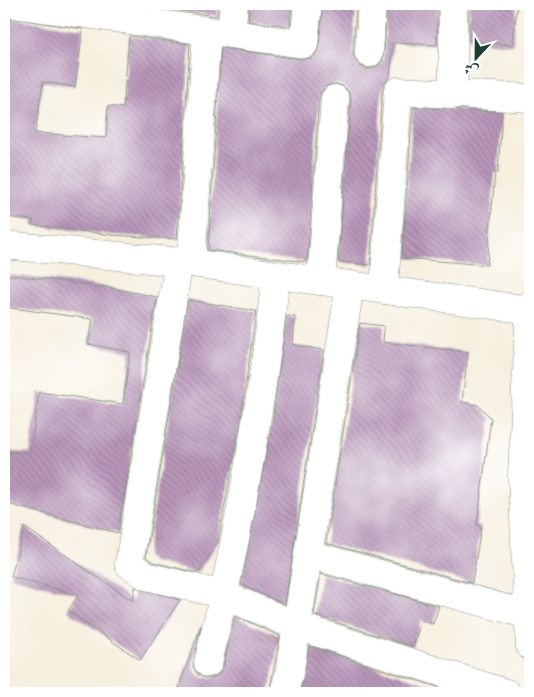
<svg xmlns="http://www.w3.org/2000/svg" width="534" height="697" viewBox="0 0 534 697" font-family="'IM FELL French Canon',Amiri,serif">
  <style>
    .building { fill: url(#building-back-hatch) }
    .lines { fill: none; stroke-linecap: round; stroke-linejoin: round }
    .minor-casing { stroke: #8a9689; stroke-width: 29 }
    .minor { stroke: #fff; stroke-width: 28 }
  </style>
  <defs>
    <pattern id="building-back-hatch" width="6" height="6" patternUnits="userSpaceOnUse" patternTransform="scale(1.25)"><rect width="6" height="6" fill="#ba98bb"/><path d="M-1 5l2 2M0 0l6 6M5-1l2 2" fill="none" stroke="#977d99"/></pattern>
  </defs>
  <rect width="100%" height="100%" fill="#fff"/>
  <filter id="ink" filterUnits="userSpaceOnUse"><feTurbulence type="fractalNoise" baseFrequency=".02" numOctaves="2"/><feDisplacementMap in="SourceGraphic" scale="10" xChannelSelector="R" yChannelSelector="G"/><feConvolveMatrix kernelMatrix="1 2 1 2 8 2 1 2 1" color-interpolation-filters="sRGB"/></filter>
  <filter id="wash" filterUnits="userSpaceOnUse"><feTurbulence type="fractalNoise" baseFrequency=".0096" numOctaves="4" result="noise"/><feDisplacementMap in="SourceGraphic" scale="20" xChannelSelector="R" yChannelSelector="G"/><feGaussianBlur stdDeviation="1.12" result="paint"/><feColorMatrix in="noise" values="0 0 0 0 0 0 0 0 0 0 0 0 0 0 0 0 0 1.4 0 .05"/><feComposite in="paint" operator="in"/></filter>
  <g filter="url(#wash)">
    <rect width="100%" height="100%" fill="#f6efde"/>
    <g id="blocks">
      <g class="building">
        <polygon points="132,4 218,4 217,16"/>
        <polygon points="249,4 292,4 290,26 248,21"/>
        <polygon points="323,4 356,4 353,53 355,60 360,66 369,69 376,67 382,62 384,54 387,4 437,4 437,45 393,43 390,77 385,83 382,90 370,265 338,262 351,100 349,92 343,86 337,84 328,85 322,91 319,98 307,262 208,250 221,48 302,59 311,58 316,54 319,46"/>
        <polygon points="469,4 517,4 513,45 469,41"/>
        <polygon points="4,17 83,29 75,87 43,82 35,133 106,138 108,106 123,108 129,36 190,44 177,239 112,235 32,225 33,220 4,217"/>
        <polygon points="413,107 502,112 498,173 495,172 487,265 402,258"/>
        <polygon points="4,274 107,287 157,297 118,533 4,503 4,451 30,453 39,392 123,404 130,352 88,344 93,319 4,307"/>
        <polygon points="188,300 256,311 241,419 218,542 198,573 153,562 146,557"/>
        <polygon points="287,316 295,317 293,345 324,350 285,604 241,585 272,424"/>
        <polygon points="360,323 384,326 383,342 468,352 462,402 478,405 491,418 477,525 481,526 472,583 326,543"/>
        <polygon points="24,527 133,601 135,587 180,600 140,660 68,611 78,595 11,577"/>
        <polygon points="321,574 439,606 433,624 421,620 413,647 314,615"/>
        <polygon points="235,616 280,636 269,693 177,693 201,625 193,667 198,675 204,678 212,678 219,674 223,667"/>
        <polygon points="309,646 456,693 300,693"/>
      </g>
    </g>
  </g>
  <g filter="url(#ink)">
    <use href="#blocks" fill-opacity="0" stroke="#8a9689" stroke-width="1"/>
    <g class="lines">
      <defs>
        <g id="minor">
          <polyline points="12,4 304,44 308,4"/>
          <polyline points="231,34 234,4"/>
          <polyline points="369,53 372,4"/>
          <polyline points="453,95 453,4"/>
          <polyline points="4,245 191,263 530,310"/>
          <polyline points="179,261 129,564 146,576 224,595 297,626 506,693"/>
          <polyline points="191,263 207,31"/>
          <polyline points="321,281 335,99"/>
          <polyline points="384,290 398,91 530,98"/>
          <polyline points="530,305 522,476 530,646"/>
          <polyline points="308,554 529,615"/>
          <path d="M208 663C238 536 262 405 276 275"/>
          <polyline points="284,693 290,670 350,285"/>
        </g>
      </defs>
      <use href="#minor" class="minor-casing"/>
      <use href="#minor" class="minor"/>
    </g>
  </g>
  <rect width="534" height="697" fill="none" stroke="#fff" stroke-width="20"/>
  <g transform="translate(476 58) rotate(202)" stroke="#ffffff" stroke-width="4" paint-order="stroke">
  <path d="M0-4L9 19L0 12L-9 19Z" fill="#1f3d34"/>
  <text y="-8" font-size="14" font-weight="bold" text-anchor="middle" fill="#1f3d34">ش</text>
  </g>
</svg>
